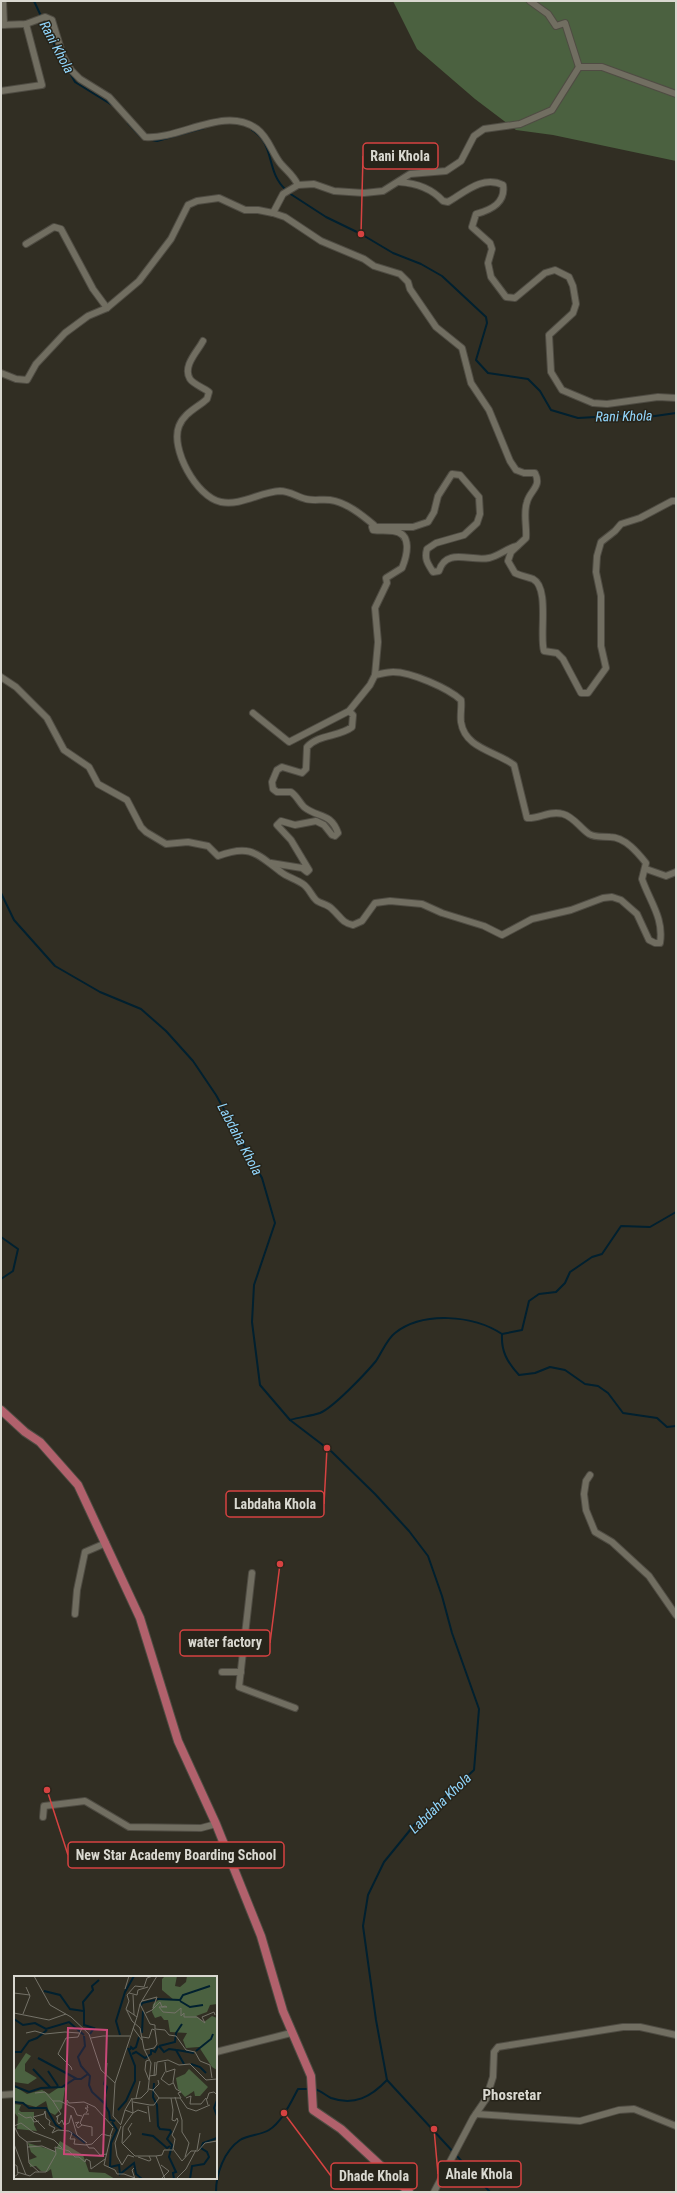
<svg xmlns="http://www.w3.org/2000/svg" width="677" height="2193" viewBox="0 0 677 2193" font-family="'Roboto Condensed',sans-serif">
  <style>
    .forest { fill: #4b6140 }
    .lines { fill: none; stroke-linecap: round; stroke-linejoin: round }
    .stream { stroke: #01202f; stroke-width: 2 }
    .minor-casing { stroke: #4f4c43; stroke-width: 8 }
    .major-casing { stroke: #4f4c43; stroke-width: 10 }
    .minor { stroke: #716e61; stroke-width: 6 }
    .major { stroke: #b1616c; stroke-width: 8 }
    .labels { text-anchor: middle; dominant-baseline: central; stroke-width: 3; stroke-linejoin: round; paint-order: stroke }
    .water-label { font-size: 14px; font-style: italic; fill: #92d7fe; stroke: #27241a }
    .quarter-label { font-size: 15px; font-weight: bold; fill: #d9d8d0; stroke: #27241a }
    .inset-river { fill: none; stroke: #01202f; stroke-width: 2 }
    .inset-road { fill: none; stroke: #747268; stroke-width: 1 }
    .view { fill: #c84878; fill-opacity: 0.15; stroke: #c84878; stroke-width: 2 }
    .inset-edge { fill: none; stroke: #d9d8d0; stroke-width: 2 }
    .leader { fill: none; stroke: #d64241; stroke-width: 1.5 }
    .callout-dot { fill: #d64241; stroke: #27241a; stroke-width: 1.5 }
    .callout { fill: #27241a; stroke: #d64241; stroke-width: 1.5 }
    .callout-label { font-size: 14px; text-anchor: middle; font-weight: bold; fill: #d9d8d0 }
  </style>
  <rect width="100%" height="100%" fill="#312e23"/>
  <polygon class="forest" points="393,1 676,1 676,161 553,135 516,130 475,99 417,49"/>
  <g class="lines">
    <g class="stream">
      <polyline points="34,1 61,59"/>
      <polyline points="70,73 75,82 112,105"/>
      <polyline points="128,123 141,137"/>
      <path d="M252 130C276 145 265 171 286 190"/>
      <polyline points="147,139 157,141 204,128"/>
      <polyline points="289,193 326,217 361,234 393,253 421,264 442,276 486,317 487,323 476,360 488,373 528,379 540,391 551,410 578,418 614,416 641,418 676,413"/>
      <polyline points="1,893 14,920 55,966 100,992 141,1009 166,1031 193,1061 216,1095 262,1178 275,1223 254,1285 252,1322 260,1385 290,1420 332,1452 375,1494 409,1531 428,1556 442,1596 452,1633 479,1709 474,1770 415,1824 384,1862 368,1895 363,1926 376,2020 387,2080"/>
      <polyline points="1,1237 18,1249 13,1271 1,1279"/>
      <path d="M502 1334C501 1351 507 1362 519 1375L535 1373 550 1367 565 1370 585 1384 598 1386 608 1393 623 1413 657 1418 667 1427 676 1426"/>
      <path d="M290 1420C300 1417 311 1416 320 1413 334 1407 366 1373 376 1361 382 1352 387 1339 395 1333 423 1311 473 1315 502 1334L522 1330 529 1301 539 1294 556 1292 565 1283 570 1272 592 1257 602 1254 621 1226 650 1227 676 1212"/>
      <polyline points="387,2080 490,2192"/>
      <path d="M314 2089C320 2090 325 2095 331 2098 354 2106 371 2097 387 2080"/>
      <path d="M216 2192C216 2174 224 2151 240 2140 248 2135 261 2135 269 2130 282 2122 291 2102 298 2089H310"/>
    </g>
    <defs>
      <g id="minor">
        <polyline points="3,1 4,25"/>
        <polyline points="530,1 548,14 556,26 565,23 579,67"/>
        <path d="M1 25 26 24 45 17 52 20 63 56 71 70 80 79 109 97 145 137C180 140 225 105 257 129 269 138 272 153 281 164 288 172 293 175 298 185"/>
        <polyline points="1,91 42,85 26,24"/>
        <path d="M399 182C416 183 432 189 443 201L448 202C465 192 483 175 503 185 506 203 491 210 476 214L472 227 490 243 492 249 488 263 491 277 506 297 515 298 545 273 555 270 569 277 573 286 576 304 573 313 549 335 551 372 562 390 593 403 607 404 658 397 676 398"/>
        <path d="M273 213 285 217 321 241 364 259 374 266 400 274 408 282 410 289 436 327 462 348 471 383 489 410 510 461 516 470 524 473H535C542 487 530 490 527 502 523 513 527 526 526 538L511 552 508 561 515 573C521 576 528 577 533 579 550 588 539 636 544 651L557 653 563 659 581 693H588L606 668 601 646V596L596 572 597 556 601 542 615 531 621 524 640 518 672 501H676"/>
        <polyline points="26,244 54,227 61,229 93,289 107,308"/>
        <path d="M203 341C198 351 182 366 190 379 193 384 204 388 209 392L207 399C197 408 184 413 179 426 170 448 196 497 221 502 241 506 260 492 280 491 290 491 297 497 306 499 313 501 322 499 330 500 346 502 362 515 374 525"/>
        <polyline points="1,373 16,379 27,380 36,364 65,333 88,316 107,308 139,281 171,239 188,205 197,201 219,198 245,210 258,210 273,213 283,194 298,185 314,184 334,191 364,193 383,191 410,174 446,171 461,161 474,136 484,129 520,124 552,110 579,67 602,67 676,94"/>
        <path d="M1 677 16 687 47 718 64 750 89 767 98 784 127 800 141 827 146 832 166 844 188 842 208 846 218 856C250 844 256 853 281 872 287 877 296 879 303 884 309 888 311 895 316 900 320 904 328 904 332 909 340 916 342 923 353 925L362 921 375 903 390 901 422 904 442 913 484 926 502 935 532 919 571 910 603 898 612 897 621 900 637 914 649 940 655 943H660C664 918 650 902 642 879L646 863C638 853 625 837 610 837 603 836 596 838 589 834 580 828 574 817 563 814 550 810 539 819 527 818L514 765C496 751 465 749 461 722 460 714 462 707 461 700 448 688 411 672 393 672 387 672 381 674 375 675"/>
        <path d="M253 713 289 742 349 711 370 685 375 675 378 642 375 608 387 583 386 578 402 568C407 556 413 533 393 531 386 530 380 531 373 530L372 527H413L428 522 434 512 438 496 452 474 460 475 479 497 480 514 477 523 464 535 436 543 427 549C424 559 428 564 433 572L439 571C446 547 471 562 489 558 499 556 507 548 517 546"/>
        <path d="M271 863 302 868 307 872 309 870 291 840 277 825 281 821 295 825 316 821 324 825 332 835 335 836 338 833C331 812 317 818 304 807 299 802 297 796 291 792H277L273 789 272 782 277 770 282 767 302 773 306 769 307 747C319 734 339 737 352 727L353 715 349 711"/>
        <polyline points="646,869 666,876 676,872"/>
        <polyline points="590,1475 586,1481 584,1494 586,1510 595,1532 612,1542 649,1576 676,1615"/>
        <polyline points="252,1573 239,1687 295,1708"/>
        <polyline points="75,1614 77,1590 85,1552 106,1543"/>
        <polyline points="222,1672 241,1672"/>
        <polyline points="43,1817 44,1806 85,1801 129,1827 201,1828 216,1824"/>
        <polyline points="216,2052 291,2033"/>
        <polyline points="1,2095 15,2094"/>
        <polyline points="476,2114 580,2121 619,2110 634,2109 676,2126"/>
        <polyline points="434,2192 473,2118 486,2099 493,2077 494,2052 498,2047 623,2027 640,2027 676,2035"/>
      </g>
      <polyline id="major" points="1,1410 25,1432 40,1442 78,1485 140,1618 178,1741 216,1824 261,1936 283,2011 311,2076 313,2110 341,2129 409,2192"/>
    </defs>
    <use href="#minor" class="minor-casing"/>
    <use href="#major" class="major-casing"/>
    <use href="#minor" class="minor"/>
    <use href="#major" class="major"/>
  </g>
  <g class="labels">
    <g class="water-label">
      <text transform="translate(57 47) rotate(62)">Rani Khola</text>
      <text transform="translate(624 416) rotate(-1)">Rani Khola</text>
      <text transform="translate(240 1139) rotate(62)">Labdaha Khola</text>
      <text transform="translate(440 1803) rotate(-44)">Labdaha Khola</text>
    </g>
    <g class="quarter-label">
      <text x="512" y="2095">Phosretar</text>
    </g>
  </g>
  <g transform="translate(14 1976)">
    <rect width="203" height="203" fill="#312e23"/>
    <path d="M151 0H163L161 10 166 11 172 6 173 0H203V28L196 29 193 36 182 40 190 46 198 40 203 42V94L198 91 185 71 172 72 169 64 173 57 156 56 154 44H150L147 40 141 42 138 36 139 28 146 23 160 24 148 14V3ZM12 77 17 80 11 88V95L23 102 14 108 0 106V95ZM175 93 194 111 186 120H181L180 115 171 121 164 113 162 102 171 98ZM0 110 13 118 28 114 35 118 47 110 51 112 48 132 41 139 35 136 32 125 22 131 0 125ZM0 128 7 129 5 134 7 136H20V149L23 155 3 153 4 141 0 136ZM46 165 69 179 75 196 91 197 101 203H39L37 193 33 196 27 195 22 190 16 191 15 184 23 181 17 176 14 167 41 175Z" fill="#4b6140"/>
    <path class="inset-river" d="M30 15 46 19 56 33 70 35V49L80 52 76 58M143 23 166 24 169 19 196 10M166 25 176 31 189 29M127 30 128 27 141 24M70 35 69 26 79 14 78 10 85 4M0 43 9 49 21 47 32 53 55 46 70 59M128 57 129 35M106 59 102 45 111 16 120 0M70 60 71 70 64 81 67 90 76 100 75 109 78 116 90 127 95 136 96 144 101 145M145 70 150 76 155 73 162 74 170 88M145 70 161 66 162 57 168 48M116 74 117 71 119 73 122 71 125 61M163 74 180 77M182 75 197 63 199 58M0 76H7L15 65 23 62 33 54M118 78 122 76 131 82 137 78V74L141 76 144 70M24 82 63 103H67L74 98M177 88 186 91 192 97M19 93 36 111M34 95 44 110M92 101 90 108 93 111 91 119 92 132M140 107 139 121 143 129 144 150 146 153 156 154 157 156 153 163 158 169 155 181 162 196 159 197 160 203M0 110 15 116 27 112 48 111 62 102M203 124 200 132 203 140M0 126 9 127 15 132H32L42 149 48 153M104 134 112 125 121 105V90L114 72M98 146 103 154 97 167 96 191 105 189 106 198 120 187 122 198 128 203M55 155 71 167M128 158 139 160 153 172 156 170M176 203 178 190 190 188 195 181 193 176 187 172 189 167 203 162"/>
    <path class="inset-road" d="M20 0 36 29 57 41 75 58 87 94 101 107 99 140 107 149M139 0 133 2 130 11 121 10 113 19 115 25 112 33 118 45 126 52 130 73 137 87 134 115 127 122 118 123 119 137 109 151 108 167 121 180H142L151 203M111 13 115 0M0 17 16 19M115 17 123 19 124 14 134 11M119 19 120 39M128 25 143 21 139 32M126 28 143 0M113 34 123 41 126 28 136 48 141 49V53L151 54 155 59 162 60 172 74 181 76 186 85 196 89 198 102M0 37 35 44 52 38M132 37 138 34 146 26 148 31 151 30 153 31H145L149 36 161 37 167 32V40L170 37V41H183L191 47 188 41 200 36 201 39M9 38 16 20 12 11M119 52 128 64M12 57 21 55 31 58 51 56 65 57M128 61 135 62 138 53 141 54 143 68 140 72 131 74M77 62 89 60H116M143 86 154 84 165 89 176 88 192 104 203 103M151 86 152 96 161 93 159 106 162 113 167 116 164 117 167 122M58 94 57 91 44 78 52 62 64 61 68 52M151 96 147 103 155 109 159 107M92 99 93 87M135 100 142 99 143 86M140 100 141 86M135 104 131 94 132 85 135 84M101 107 123 41M135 113 139 114 145 122H166L173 132 182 135 196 129M139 114 145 108 144 104M21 117 31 116 39 125 47 138 42 141 44 140 43 145 45 148 48 144 50 149 55 147 57 139 63 159 73 167M161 121 168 144V156L175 167 171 181M122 122 126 105M157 122 159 134 158 144 161 145 163 142 164 145 158 159 161 163 159 173 168 185 177 175H184L191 167 203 165M172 122 177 120 176 128H187L192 122 194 129M193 123 195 117 200 116 202 118 203 114M39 125H46L60 132 63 139 68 140M119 126 136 129H140L145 122M53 129V124L55 127 70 126 81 131 99 151M134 130 136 146M111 134 118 122M4 137 12 142 17 141 20 146 25 145M72 137 74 134 71 132H74L73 129M119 137 124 134 133 137M19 141 30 138 31 135 32 142 36 145 35 149 41 152 38 157M19 141 31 153M61 147 65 146 62 149 64 152 68 149 66 147 70 138H75M107 148 111 134 119 137M68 149 78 151V160M107 150 101 167 103 180 108 189 114 179 120 181M38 157 44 154 55 155 58 157 56 163H61L60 168 72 169 78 168 88 158 96 160 99 152M97 159 90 189 101 194 103 198H110L121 202M13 166 27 165M109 167 117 158 114 153 118 147M0 168 12 199M72 168 75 172H80L86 179 93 178M14 171 28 170 42 176M183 174 186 157M55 175 61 181H65L71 186 72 183 76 185 77 193 91 183M142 180 148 179 150 174H159M124 181 135 185 137 184 135 180M0 188 3 190 4 198 0 201M147 189 155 195 147 203M120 192 118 194 121 203M3 196 16 200 21 196H32L42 178 41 171 55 175M25 196 15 187 13 166 5 160 0 150 7 147 19 156 40 164 48 172M162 203 172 193 182 174"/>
    <path class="view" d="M54 52 93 54 89 180 50 178Z"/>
    <rect width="203" height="203" class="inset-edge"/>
  </g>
  <path class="leader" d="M361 234L363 156M327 1448L324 1504M280 1564L270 1643M47 1790L68 1855M434 2129L438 2174M284 2113L331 2176"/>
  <g class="callout-dot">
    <circle cx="361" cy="234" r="4"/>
    <circle cx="327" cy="1448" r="4"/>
    <circle cx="280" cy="1564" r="4"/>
    <circle cx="47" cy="1790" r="4"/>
    <circle cx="434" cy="2129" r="4"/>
    <circle cx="284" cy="2113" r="4"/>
  </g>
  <g class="callout">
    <rect x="363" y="143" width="75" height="26" rx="4"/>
    <rect x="226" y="1491" width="98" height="26" rx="4"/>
    <rect x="180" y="1630" width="90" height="26" rx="4"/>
    <rect x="68" y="1842" width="216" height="26" rx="4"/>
    <rect x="438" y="2161" width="83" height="26" rx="4"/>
    <rect x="331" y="2163" width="86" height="26" rx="4"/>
  </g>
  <g class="callout-label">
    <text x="400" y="161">Rani Khola</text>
    <text x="275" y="1509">Labdaha Khola</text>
    <text x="225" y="1647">water factory</text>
    <text x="176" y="1860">New Star Academy Boarding School</text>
    <text x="479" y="2179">Ahale Khola</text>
    <text x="374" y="2181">Dhade Khola</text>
  </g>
  <rect width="677" height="2193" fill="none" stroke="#d9d8d0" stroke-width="4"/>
</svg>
